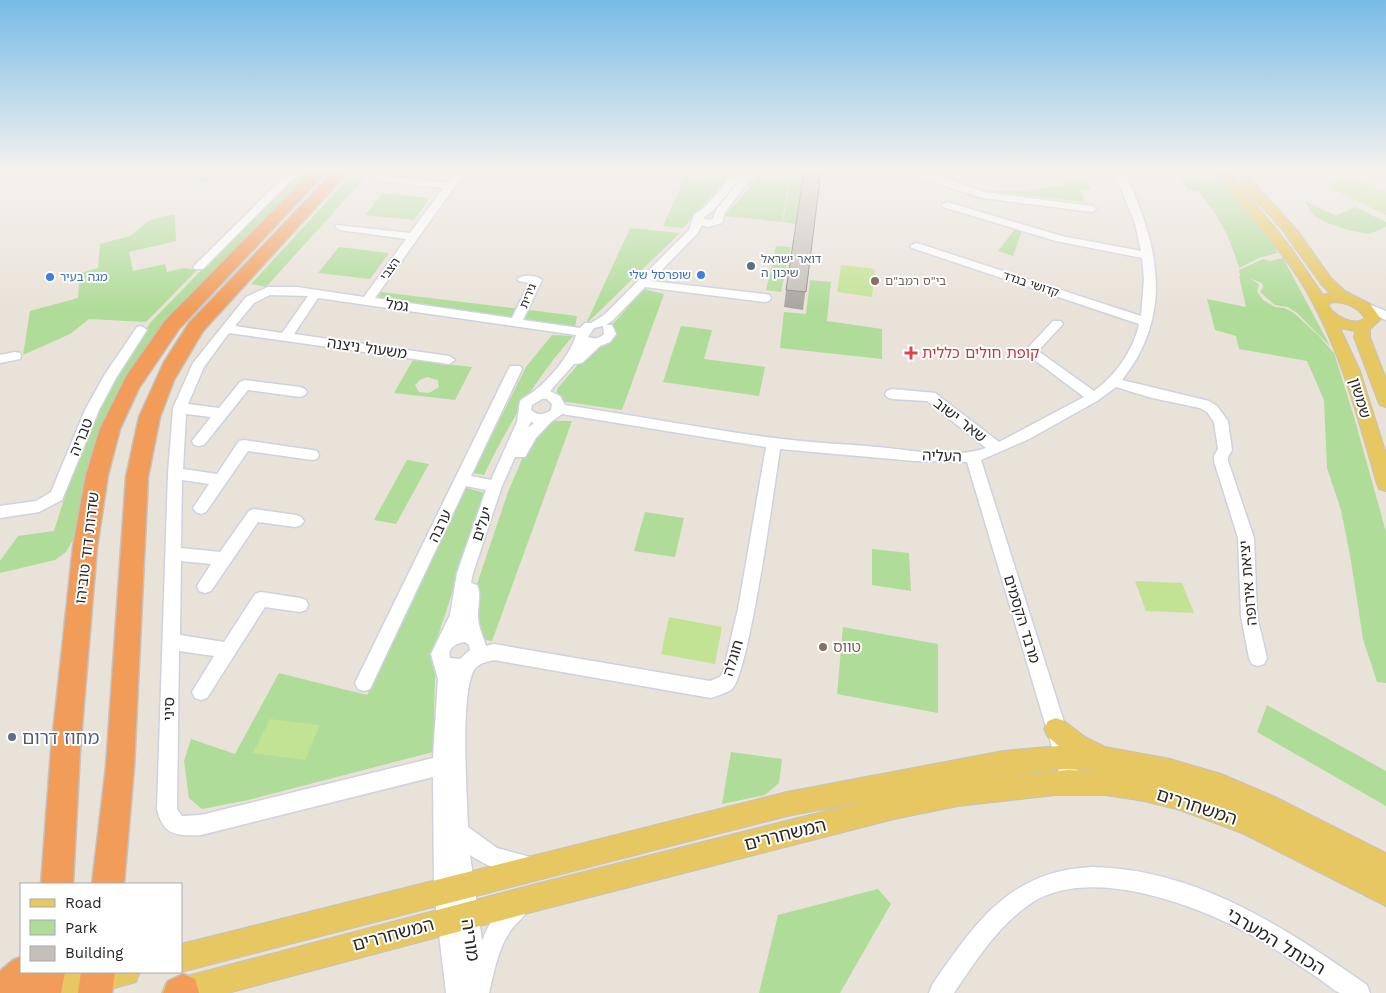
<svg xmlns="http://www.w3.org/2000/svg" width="1386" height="993" viewBox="0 0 1386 993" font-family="'Work Sans','Noto Sans Hebrew',sans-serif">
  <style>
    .green { fill: #afdc98; fill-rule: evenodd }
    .pitch { fill: #c2e394 }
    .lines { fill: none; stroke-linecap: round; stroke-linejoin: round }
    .minor-casing { stroke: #ced1df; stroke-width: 3 }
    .major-casing { stroke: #c3c3c3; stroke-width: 2 }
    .highway-casing { stroke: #c3c3c3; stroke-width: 3 }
    .minor { fill: #fff; fill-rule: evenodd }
    .major { fill: #e6c761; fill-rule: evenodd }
    .highway { fill: #f29c5a; fill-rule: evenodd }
    .wall { fill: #a9a49f }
    .building { fill: #c4bfb9; stroke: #898682 }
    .service-dot { fill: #5c6f8a; stroke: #fff; stroke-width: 2 }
    .shop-dot { fill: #3f7fe0; stroke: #fff; stroke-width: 2 }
    .education-dot { fill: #8d6e63; stroke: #fff; stroke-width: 2 }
    .health-dot { fill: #e0444e; stroke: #fff; stroke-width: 2 }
    .labels { text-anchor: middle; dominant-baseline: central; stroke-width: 4; stroke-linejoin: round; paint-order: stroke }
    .far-service-label { font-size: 12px; fill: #4e5e75; stroke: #fff; text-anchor: start }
    .far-street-label { font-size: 12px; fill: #272727; stroke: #fff }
    .far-shop-label { font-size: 12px; fill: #366cbe; stroke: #fff; text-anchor: end }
    .far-education-label { font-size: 12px; fill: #785e54; stroke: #fff; text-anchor: start }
    .street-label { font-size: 15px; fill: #272727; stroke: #fff }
    .health-label { font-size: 15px; fill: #be3a42; stroke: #fff; text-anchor: start }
    .education-label { font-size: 15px; fill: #785e54; stroke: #fff; text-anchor: start }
    .near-service-label { font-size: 18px; fill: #4e5e75; stroke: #fff; text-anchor: start }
    .near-street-label { font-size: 18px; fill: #272727; stroke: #fff }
  </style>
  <rect width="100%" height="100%" fill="#e9e2d9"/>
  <g class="green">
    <polygon points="190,171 234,171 235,175 191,184"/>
    <polygon points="298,171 313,171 224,265 132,372 107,412 95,446 73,540 66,552 55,560 0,573 0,561 18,536 54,531 72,474 108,388 150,323"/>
    <polygon points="355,171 371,171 266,287 251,284"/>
    <polygon points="688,171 734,171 683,228 663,226"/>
    <polygon points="763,171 791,171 782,222 725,216"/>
    <polygon points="792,171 804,171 796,224 783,222"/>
    <polygon points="1051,171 1065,171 1071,178 1086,177 1091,190 1081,190 1084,202 987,191 1028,190 1066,185"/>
    <path d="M1175 171H1215L1266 233 1278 253 1259 258 1239 268C1229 234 1220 218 1198 191L1188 190Z"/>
    <polygon points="383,193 430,198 414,220 365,215"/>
    <polygon points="1305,201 1336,216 1355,207 1386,222 1386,227 1369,234 1348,230 1327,223 1313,215"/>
    <polygon points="175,214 176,241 129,252 133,271 165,264 167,272 184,268 197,270 146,322 89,319 70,334 23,355 30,311 78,298 80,273 98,268 100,244 130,236 150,220"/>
    <polygon points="630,228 680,233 586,324"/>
    <polygon points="1015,229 1022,231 1013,256 998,251"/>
    <polygon points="776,246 791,247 781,292 766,290"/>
    <polygon points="339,247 389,253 370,279 318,273"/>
    <polygon points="1283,258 1330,346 1297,313 1288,307 1275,305 1260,292 1263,287 1262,283 1249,278 1259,284 1257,291 1263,300 1275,307 1284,308 1294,313 1319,336 1334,353 1354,417 1386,532 1386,683 1377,682 1363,639 1351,561 1341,510 1327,468 1324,400 1307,361 1239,349 1236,336 1215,330 1207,299 1246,307 1239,276 1246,277 1240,276 1239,270 1263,259 1270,261"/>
    <polygon points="810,280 831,282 827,321 882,329 882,359 780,348 784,312 806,314"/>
    <polygon points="644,289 664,294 622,410 560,401 557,396 557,389 594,346 603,345 613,338 615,331 612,325"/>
    <polygon points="381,292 577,316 575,327 377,299"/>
    <polygon points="681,326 712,330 704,359 765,367 759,396 663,382"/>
    <path d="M552 335 573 336C536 378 508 425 484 475L473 473 526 367Z"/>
    <path d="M413 360 472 367 455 400 394 393ZM427 377 438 380 439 387 429 393 419 392 415 385 420 380Z"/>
    <polygon points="552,421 572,421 492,641 467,637 474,593 508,492 532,436"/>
    <polygon points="407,460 429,464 396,524 374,520"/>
    <polygon points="463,487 485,493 436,642 433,752 248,800 202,809 189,798 184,761 191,739 235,754 279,673 367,695"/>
    <polygon points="645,512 684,518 675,557 634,551"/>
    <polygon points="872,549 909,553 911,591 872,585"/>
    <polygon points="843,627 938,644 938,713 837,694"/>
    <polygon points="1267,705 1386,771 1386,806 1257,732"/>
    <polygon points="731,752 782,759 779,783 765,795 722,804"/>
    <polygon points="878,889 891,904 840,993 759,993 778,915"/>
  </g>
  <g class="pitch">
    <polygon points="89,171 134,171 88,181"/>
    <polygon points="1342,178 1358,180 1386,192 1386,215 1334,190 1331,183"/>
    <polygon points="841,265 875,269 872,297 837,292"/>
    <polygon points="1135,581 1182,583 1194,613 1146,611"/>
    <polygon points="669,617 722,627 715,664 661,654"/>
    <polygon points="270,719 320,725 305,760 253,753"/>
  </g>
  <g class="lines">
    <defs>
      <g id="minor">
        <polygon points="290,171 300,171 203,269 195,269 193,267 195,265"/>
        <path d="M456 171H466L375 298 512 318 529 283 519 281 517 279C523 274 537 275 542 280L523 320 580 328 585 323H591L604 315 689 230 694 215 705 207 736 171H746L713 211 703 218 709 220 713 219 716 210 747 171H757L725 212 722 223 708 227 702 225 697 234 651 281 765 294 769 295 771 298 769 301 765 302 645 287 612 321 606 325H612L616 334 610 342 600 346 582 363 574 364 550 391 560 396 565 405C638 416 710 430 782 439 814 443 845 444 877 447 909 450 956 459 986 448L927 401 892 399 887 397 885 394 887 391 892 389 935 393 999 442 1084 397 1024 352 1053 321H1061L1063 324 1038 351 1094 391C1116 375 1133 351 1139 324L912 248 910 246 916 243 920 244 1141 316 1144 279 1142 258 1056 241 943 207 942 205 947 202 1062 236 1141 251 1135 223 1114 171H1124C1158 243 1175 313 1122 380L1209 401 1217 406 1228 421 1232 450 1228 457V461L1254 538 1257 616 1267 658 1264 664 1258 666 1252 664 1249 658 1241 616 1238 538 1214 461V456L1218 449 1214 422 1207 412 1200 408 1152 398 1116 387 1097 401 1029 439 981 460 1075 757 1080 782 1077 789 1070 792 1063 789 1055 757 967 462 915 461 780 449C775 483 749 674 732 689 727 693 717 696 711 698L494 660C486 662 479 663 474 670 460 693 467 796 468 827L497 848 534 858 537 865 534 872C515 880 487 866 470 855L482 941C489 923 500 903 519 895L527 898 530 906C526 916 517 922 511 930 498 948 494 972 489 993H446L434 892 433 777 201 835C177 836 163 836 157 809L168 473 173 408 193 363 246 297 268 287H297L364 297 406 239 340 230 335 227 336 225 410 233 443 188 384 181 379 178 380 176 447 183ZM270 295 308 296 282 333 235 326 254 303ZM318 298 576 335C571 354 549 380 533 392 529 395 524 397 520 401L517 422 491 480 471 476 522 369 520 366H510L355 683 358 689 364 691 370 689 466 486 486 490 457 573 450 615 431 654 438 679 433 758 201 815 182 816 177 809 179 651 214 656 192 692 195 698 201 700 207 698 265 607 300 612 306 610 308 605 306 600 300 598 261 592 255 594 224 642 180 635 181 561 211 564 197 586 199 591 205 593 211 591 258 522 296 527 301 525 304 521 301 517 296 515 254 509 249 511 220 552 181 548 182 480 209 484 193 508 196 512 201 514 206 512 248 451 312 460 317 459 319 455 317 451 312 450 244 440 239 441 217 474 183 469 186 414 211 417 192 441 194 445 199 446 204 445 248 390 300 397 305 395 307 392 305 389 300 387 245 380 240 382 219 408 188 404 204 367 229 333 449 364 455 360 449 356 294 334ZM603 326 604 334C599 339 595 339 588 337L594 328ZM542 399H547L552 404 551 410C544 415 538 416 531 410L532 405ZM562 414 766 447 738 609 723 672 720 677 710 681 494 644 486 646C483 636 479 629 478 618 477 607 482 595 477 585L471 583 473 573 502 486 515 457H525L536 438 551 422ZM531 422 534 423 528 428ZM465 642 469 645 470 650 460 659 450 658C447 648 456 643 465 642Z"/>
        <polygon points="910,171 923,171 984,192 1092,206 1097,209 1092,212 983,198 941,185"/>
        <path d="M977 171H1012C1005 176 984 176 977 171Z"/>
        <polygon points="1363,302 1386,311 1386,320 1359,309 1357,306 1359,303"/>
        <polygon points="141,326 147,330 116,378 99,410 62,500 39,512 0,518 0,506 36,501 51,492 85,410 105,374 137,327"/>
        <polygon points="15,352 20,353 21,356 20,359 0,363 0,355"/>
        <path d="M1092 867C1197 869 1284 927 1367 985L1370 993C1361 993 1349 993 1340 993 1334 991 1327 984 1321 980 1303 968 1286 956 1267 944 1211 910 1096 863 1033 902 999 924 976 960 954 993H929L932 985C976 922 1009 871 1092 867Z"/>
      </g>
      <g id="major">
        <path d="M1215 171H1228L1237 181 1291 248 1323 295 1330 293 1321 284 1281 228 1242 185 1240 182 1242 179H1250L1297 230 1331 278 1345 291 1370 304 1381 319 1370 329V337L1386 379V407L1380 405 1378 401 1354 337 1355 331 1340 328 1360 371 1386 454V491L1379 489 1377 484C1357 415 1339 344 1301 282 1276 242 1242 209 1215 171ZM1333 302C1345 302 1358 307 1365 318 1354 327 1334 316 1328 305Z"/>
        <path d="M1056 718 1064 721 1085 737 1105 747 1170 759 1221 774 1273 796 1386 853V906L1242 833 1180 810 1144 801 1106 795H1055L958 806 894 819 536 911 228 993H162L166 983 176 979 536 884 862 802 787 816 181 972V944L787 792 1003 751 1059 746 1048 737 1044 729 1048 721ZM1065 769 1114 772 1068 770 992 777Z"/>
        <polygon points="66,972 140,972 136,982 96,993 22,993 26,983"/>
      </g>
      <g id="highway">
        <polygon points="312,171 327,171 179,329 139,388 120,429 108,475 97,547 80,751 73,884 41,884 51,751 73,547 86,475 100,429 127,375 165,321"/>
        <polygon points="334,171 349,171 203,331 174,380 160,417 148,477 134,767 124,884 92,884 106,767 126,477 139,417 164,362 189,323"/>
        <polygon points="21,957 21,972 65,972 61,993 0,993 0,971 13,960"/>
        <polygon points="81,972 115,972 112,993 78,993"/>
        <polygon points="183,974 195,979 199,993 163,993 168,981"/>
      </g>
    </defs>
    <use href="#minor" class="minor-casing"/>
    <use href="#major" class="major-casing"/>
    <use href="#highway" class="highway-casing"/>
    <use href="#minor" class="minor"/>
    <use href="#major" class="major"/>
    <use href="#highway" class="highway"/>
  </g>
  <polygon class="wall" points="821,171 803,310 784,307 786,290"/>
  <polygon class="building" points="804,171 821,171 806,292 786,290"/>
  <linearGradient id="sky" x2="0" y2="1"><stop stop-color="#78bbe7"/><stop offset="0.55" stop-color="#f5f2ee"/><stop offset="1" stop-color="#f5f2ee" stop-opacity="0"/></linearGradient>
  <rect width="1386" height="310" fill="url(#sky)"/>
  <g class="service-dot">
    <circle cx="751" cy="266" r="5"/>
    <circle cx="12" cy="737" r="5"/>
  </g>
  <g class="shop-dot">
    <circle cx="701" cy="275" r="5"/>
    <circle cx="50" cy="277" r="5"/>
  </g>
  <g class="education-dot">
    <circle cx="875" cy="281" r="5"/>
    <circle cx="823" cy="647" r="5"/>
  </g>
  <path class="health-dot" d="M908.5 345.5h5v5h5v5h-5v5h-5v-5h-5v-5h5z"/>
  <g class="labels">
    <g class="far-service-label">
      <text x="761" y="259">דואר ישראל<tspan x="761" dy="14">שיכון ה</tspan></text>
    </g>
    <g class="far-street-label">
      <text transform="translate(390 269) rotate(-54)">הצבי</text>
      <text transform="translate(1031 284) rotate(18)">קדושי בגדד</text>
      <text transform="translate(528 296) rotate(-67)">גירית</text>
    </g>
    <g class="far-shop-label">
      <text x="691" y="275">שופרסל שלי</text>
      <text x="60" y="277" text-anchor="start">מגה בעיר</text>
    </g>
    <g class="far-education-label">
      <text x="885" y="281">בי"ס רמב"ם</text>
    </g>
    <g class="street-label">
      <text transform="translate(397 305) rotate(8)">גמל</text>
      <text transform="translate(367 348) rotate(8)">משעול ניצנה</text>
      <text transform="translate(1360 398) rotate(73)">שמשון</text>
      <text transform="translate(960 420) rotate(38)">שאר ישוב</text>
      <text transform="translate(81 437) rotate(-68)">טבריה</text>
      <text transform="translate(942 456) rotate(2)">העליה</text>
      <text transform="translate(482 524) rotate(-71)">יעלים</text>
      <text transform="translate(440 526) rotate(-64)">ערבה</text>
      <text transform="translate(87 548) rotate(-83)">שדרות דוד טוביהו</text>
      <text transform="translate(1248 583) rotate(-95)">יציאת אירופה</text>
      <text transform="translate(1022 619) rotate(73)">מרבד הקסמים</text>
      <text transform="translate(733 658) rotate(-73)">חוגלה</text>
      <text transform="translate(169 709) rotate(-89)">סיני</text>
    </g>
    <g class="health-label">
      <text x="922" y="353">קופת חולים כללית</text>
    </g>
    <g class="education-label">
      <text x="833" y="647">טווס</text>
    </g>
    <g class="near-service-label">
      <text x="22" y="737">מחוז דרום</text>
    </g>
    <g class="near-street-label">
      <text transform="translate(1197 806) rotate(18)">המשחררים</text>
      <text transform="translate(785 834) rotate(-14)">המשחררים</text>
      <text transform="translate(393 934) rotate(-15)">המשחררים</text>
      <text transform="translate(471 940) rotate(82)">מוריה</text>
      <text transform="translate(1276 941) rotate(31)">הכותל המערבי</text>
    </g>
  </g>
  <rect x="20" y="883" width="162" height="90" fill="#ffffff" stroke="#a9a9a9"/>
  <rect x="30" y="899" width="25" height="8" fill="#e6c761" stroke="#a9a9a9"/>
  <text x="65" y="908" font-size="15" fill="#272727">Road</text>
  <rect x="30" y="920" width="25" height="15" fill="#afdc98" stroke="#a9a9a9"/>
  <text x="65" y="933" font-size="15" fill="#272727">Park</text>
  <rect x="30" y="946" width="25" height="15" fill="#c4bfb9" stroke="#a9a9a9"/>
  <text x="65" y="958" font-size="15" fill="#272727">Building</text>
</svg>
